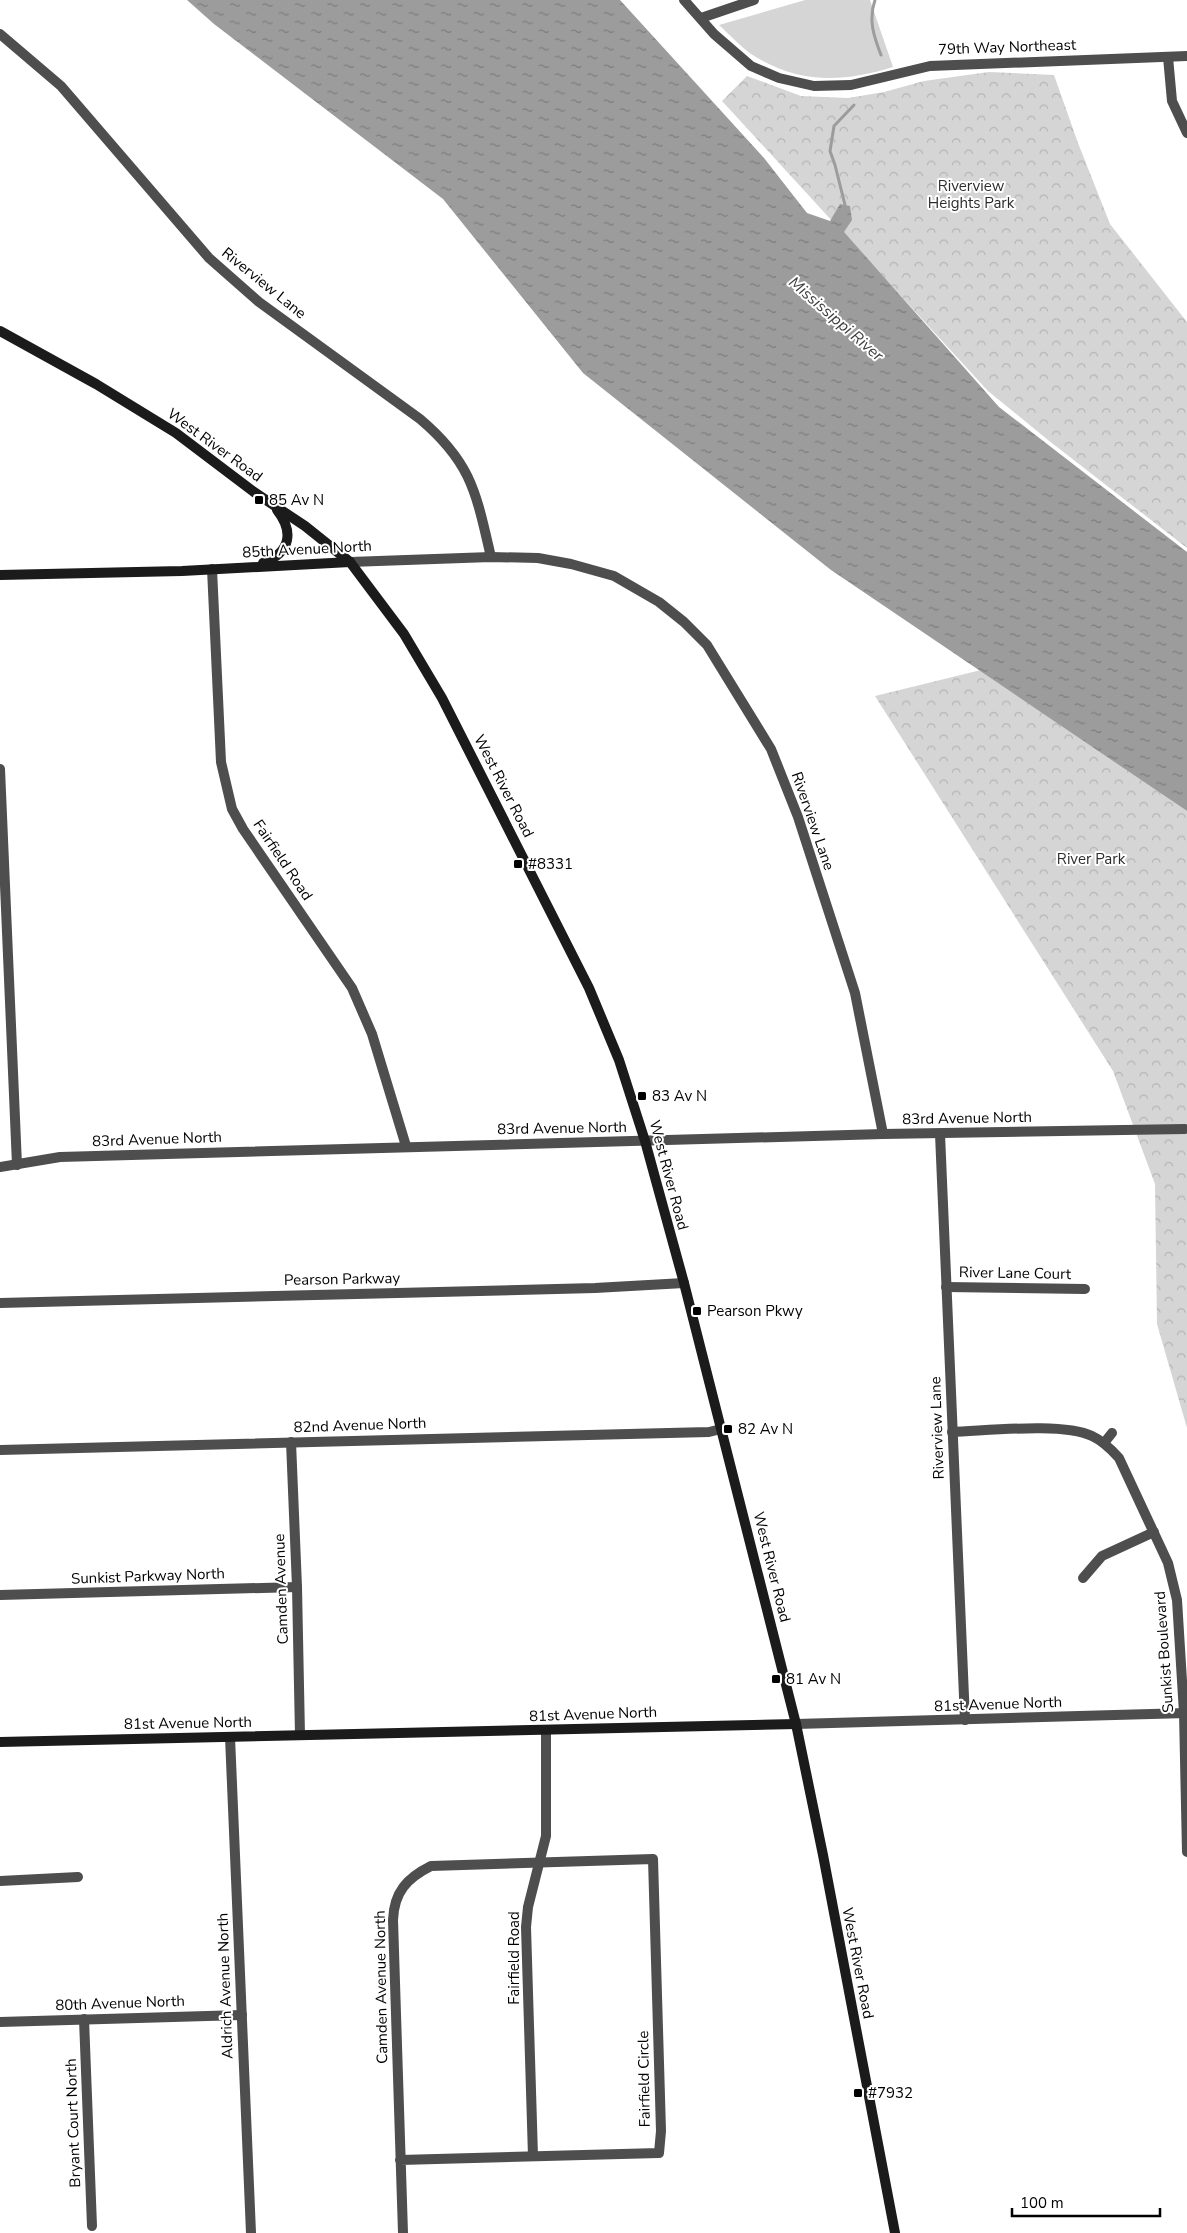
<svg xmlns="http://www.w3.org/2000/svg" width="1187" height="2233" viewBox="0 0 1187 2233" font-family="'Nunito Sans',sans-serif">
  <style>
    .grass { fill: #d5d5d5 }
    .forest { fill: url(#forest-crowns) }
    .water { fill: url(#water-ripples) }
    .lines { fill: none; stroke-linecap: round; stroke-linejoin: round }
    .stream { stroke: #9c9c9c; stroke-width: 3 }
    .street { stroke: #4e4e4e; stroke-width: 10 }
    .secondary { stroke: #1b1b1b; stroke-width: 10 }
    .poi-dot { fill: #000; stroke: #fff; stroke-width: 2 }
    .labels { text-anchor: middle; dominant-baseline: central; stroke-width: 4; stroke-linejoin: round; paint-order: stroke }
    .street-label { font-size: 15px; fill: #000; stroke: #fff }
    .park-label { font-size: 15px; fill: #2c2c2c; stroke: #fff }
    .poi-label { font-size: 15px; fill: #000; stroke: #fff; text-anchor: start }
    .water-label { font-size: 16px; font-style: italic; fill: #3d3d3d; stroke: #fff }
  </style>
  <defs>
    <pattern id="forest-crowns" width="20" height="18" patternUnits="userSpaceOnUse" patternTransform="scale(1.25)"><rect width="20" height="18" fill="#d5d5d5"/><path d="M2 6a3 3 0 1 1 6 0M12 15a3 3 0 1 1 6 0" fill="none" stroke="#b5b5b5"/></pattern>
    <pattern id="water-ripples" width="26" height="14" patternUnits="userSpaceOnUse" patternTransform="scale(1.25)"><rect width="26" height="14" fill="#9c9c9c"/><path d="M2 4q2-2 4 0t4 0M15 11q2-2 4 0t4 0" fill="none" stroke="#7d7d7d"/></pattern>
  </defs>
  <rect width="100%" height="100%" fill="#fff"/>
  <path class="grass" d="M805 0H870L893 67C841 83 798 84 751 54 740 46 730 35 719 25Z"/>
  <g class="forest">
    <polygon points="989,72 1054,75 1078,143 1110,224 1187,322 1187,548 1048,440 988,391 722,101 747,76 801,96 848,98 884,92 924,81"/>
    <polygon points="981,670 1187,811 1187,1428 1157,1324 1155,1184 1113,1071 875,696"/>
  </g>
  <polygon class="water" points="187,0 620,0 764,158 807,213 830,221 840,204 850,206 852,220 844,232 999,407 1187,552 1187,811 831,570 583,373 443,199 214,24"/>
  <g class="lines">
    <g class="stream">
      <path d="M875 0C868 20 874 37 881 55"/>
      <polyline points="844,208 845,205 835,165 830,151 834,126 854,105"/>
    </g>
    <g class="street">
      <polyline points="684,0 714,34 751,66 779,78 814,86 851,85 930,66 1187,56"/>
      <polyline points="701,18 754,0"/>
      <path d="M0 34 61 86 209 258 259 302 420 419C472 463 476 493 491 557"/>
      <polyline points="1168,57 1172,101 1187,133"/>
      <polyline points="350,562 491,557 538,558 571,564 614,576 659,602 684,622 707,645 771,749 798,817 855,993 883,1134"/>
      <polyline points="212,569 221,762 232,809 243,829 352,988 372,1034 406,1146"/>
      <polyline points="0,769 17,1165"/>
      <polyline points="940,1134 965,1720"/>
      <polyline points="0,1167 60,1157 883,1134 1185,1129"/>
      <polyline points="946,1287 1085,1289"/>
      <polyline points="0,1303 595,1288 684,1283"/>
      <path d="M952 1432C986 1431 1063 1422 1092 1436 1103 1441 1111 1449 1119 1458L1168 1563 1177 1600 1184 1713 1187 1852"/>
      <polyline points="291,1442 297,1587 300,1735"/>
      <polyline points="1104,1443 1112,1433"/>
      <polyline points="0,1450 709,1432 721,1429"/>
      <polyline points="1083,1578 1102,1556 1154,1532"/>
      <polyline points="0,1595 297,1587"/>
      <polyline points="796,1724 1187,1713"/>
      <polyline points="230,1737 251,2233"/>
      <polyline points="0,1881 78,1877"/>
      <polyline points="84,2019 92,2226"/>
      <polyline points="0,2022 242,2015"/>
      <polyline points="533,2156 526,1927 528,1907 546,1836 546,1731"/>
      <path d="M400 2160 659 2153 661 2131 653 1859 431 1866C407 1878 394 1892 393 1920L403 2233"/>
    </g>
    <g class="secondary">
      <polyline points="0,331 96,384 176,433 254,492 305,526 350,562 404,634 442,698 589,988 619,1060 645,1141 684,1283 796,1724 823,1855 895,2233"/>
      <path d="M263 563C291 552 294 532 277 510"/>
      <polyline points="0,575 182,571 350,562"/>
      <polyline points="0,1742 796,1724"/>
    </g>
  </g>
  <g class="poi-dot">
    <rect x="254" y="495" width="10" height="10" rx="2.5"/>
    <rect x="513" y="859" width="10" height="10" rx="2.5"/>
    <rect x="637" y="1091" width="10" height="10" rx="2.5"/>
    <rect x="692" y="1306" width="10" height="10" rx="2.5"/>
    <rect x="723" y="1424" width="10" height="10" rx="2.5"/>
    <rect x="771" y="1674" width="10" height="10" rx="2.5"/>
    <rect x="853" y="2088" width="10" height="10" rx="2.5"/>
  </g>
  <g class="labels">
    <g class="street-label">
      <text transform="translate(1007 47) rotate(-2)">79th Way Northeast</text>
      <text transform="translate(264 283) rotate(39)">Riverview Lane</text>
      <text transform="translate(215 445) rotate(36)">West River Road</text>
      <text transform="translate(307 549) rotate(-3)">85th Avenue North</text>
      <text transform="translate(504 786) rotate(63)">West River Road</text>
      <text transform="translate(813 821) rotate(71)">Riverview Lane</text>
      <text transform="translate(283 860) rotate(56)">Fairfield Road</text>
      <text transform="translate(967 1118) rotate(-1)">83rd Avenue North</text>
      <text transform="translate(562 1128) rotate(-1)">83rd Avenue North</text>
      <text transform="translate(157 1139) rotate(-2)">83rd Avenue North</text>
      <text transform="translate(669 1175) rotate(75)">West River Road</text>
      <text transform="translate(1015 1273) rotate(1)">River Lane Court</text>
      <text transform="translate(342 1279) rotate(-1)">Pearson Parkway</text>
      <text transform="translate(360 1425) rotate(-2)">82nd Avenue North</text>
      <text transform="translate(937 1428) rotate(-92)">Riverview Lane</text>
      <text transform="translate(772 1567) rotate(76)">West River Road</text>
      <text transform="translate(148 1576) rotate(-2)">Sunkist Parkway North</text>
      <text transform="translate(281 1589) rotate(-92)">Camden Avenue</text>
      <text transform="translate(1164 1652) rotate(-94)">Sunkist Boulevard</text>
      <text transform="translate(998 1704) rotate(-2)">81st Avenue North</text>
      <text transform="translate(593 1714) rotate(-2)">81st Avenue North</text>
      <text transform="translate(188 1723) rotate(-1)">81st Avenue North</text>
      <text transform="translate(514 1958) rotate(-90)">Fairfield Road</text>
      <text transform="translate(858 1963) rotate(79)">West River Road</text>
      <text transform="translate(225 1986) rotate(-92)">Aldrich Avenue North</text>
      <text transform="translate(381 1987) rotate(-91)">Camden Avenue North</text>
      <text transform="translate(120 2003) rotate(-2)">80th Avenue North</text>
      <text transform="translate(644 2079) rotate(-91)">Fairfield Circle</text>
      <text transform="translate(73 2123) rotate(-92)">Bryant Court North</text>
    </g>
    <g class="park-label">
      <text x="971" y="186">Riverview<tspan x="971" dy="17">Heights Park</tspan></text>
      <text x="1091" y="859">River Park</text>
    </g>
    <g class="poi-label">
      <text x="269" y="500">85 Av N</text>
      <text x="528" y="864">#8331</text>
      <text x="652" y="1096">83 Av N</text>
      <text x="707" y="1311">Pearson Pkwy</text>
      <text x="738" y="1429">82 Av N</text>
      <text x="786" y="1679">81 Av N</text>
      <text x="868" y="2093">#7932</text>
    </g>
    <g class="water-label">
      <text transform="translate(836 319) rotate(41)">Mississippi River</text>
    </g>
  </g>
  <path d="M1012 2208v8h148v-8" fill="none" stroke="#000000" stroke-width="2.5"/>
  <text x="1020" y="2208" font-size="15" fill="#000000" stroke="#ffffff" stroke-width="4" paint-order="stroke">100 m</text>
</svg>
